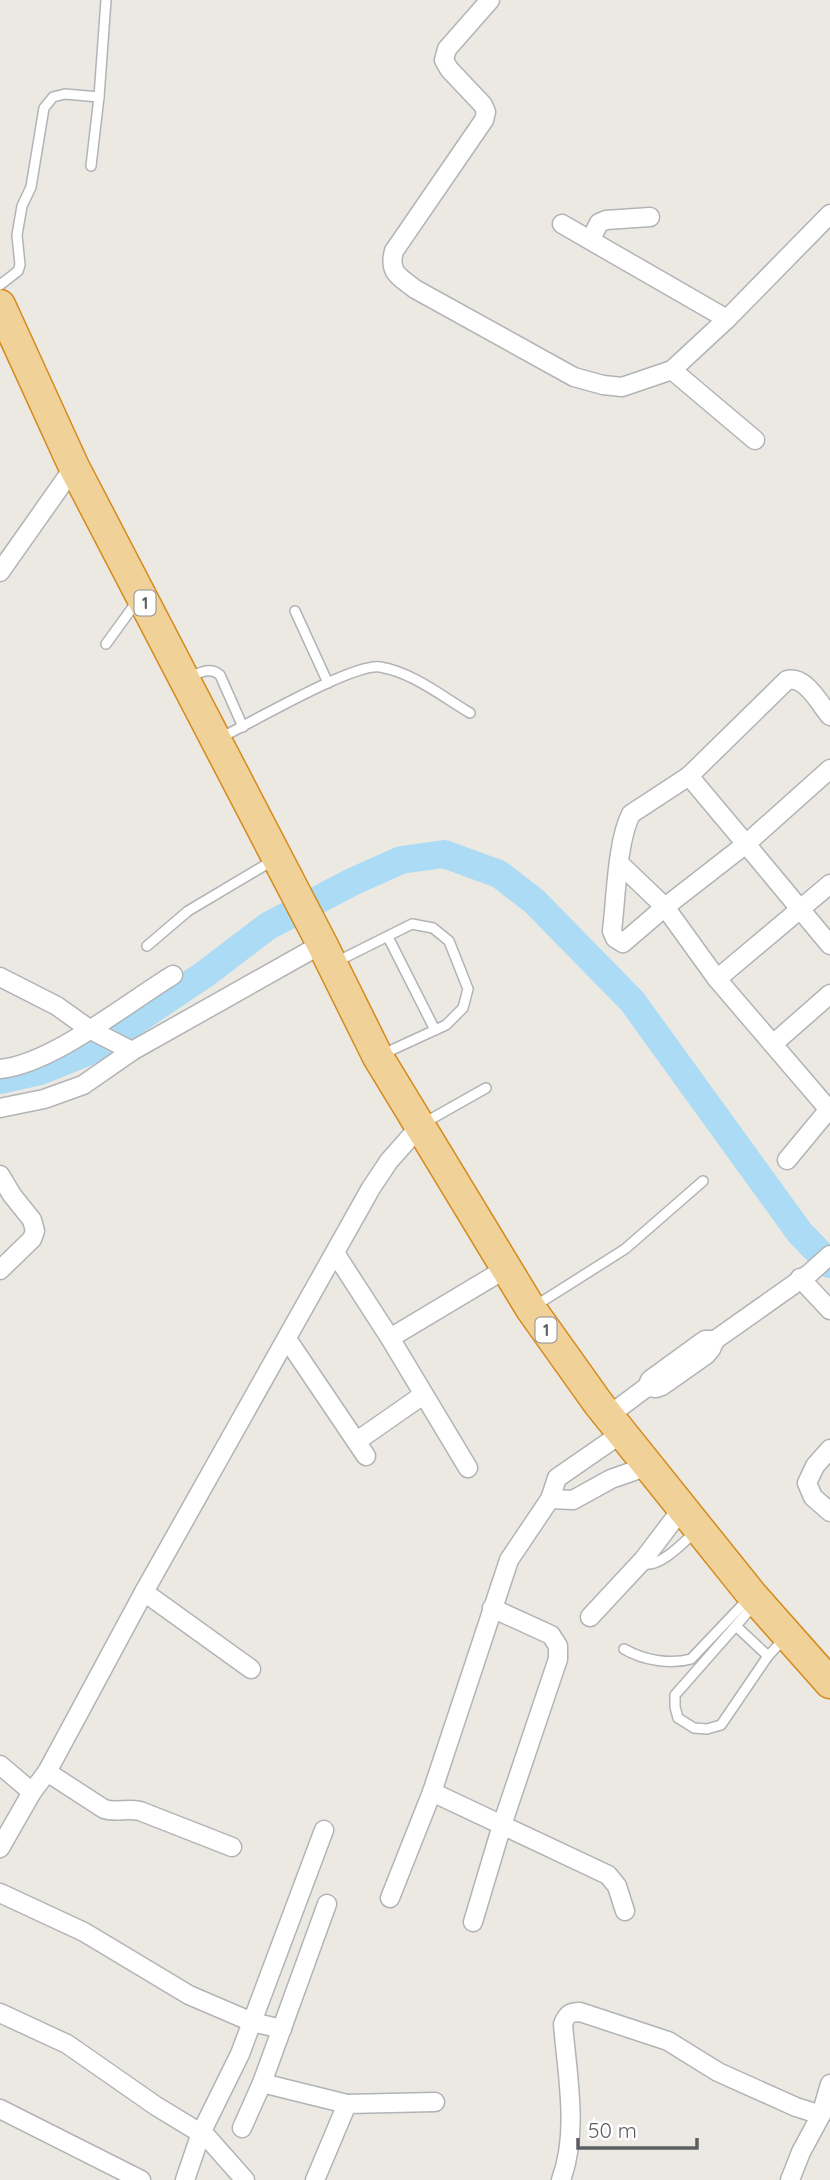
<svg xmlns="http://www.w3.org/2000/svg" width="830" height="2180" viewBox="0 0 830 2180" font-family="Quicksand,sans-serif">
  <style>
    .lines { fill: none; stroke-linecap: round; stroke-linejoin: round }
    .river { stroke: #abdbf5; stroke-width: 28 }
    .lane-casing { stroke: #b1b4b7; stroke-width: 12 }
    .street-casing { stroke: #b1b4b7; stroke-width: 21 }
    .highway-casing { stroke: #d58a1b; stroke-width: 33 }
    .lane { stroke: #fff; stroke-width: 9 }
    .street { stroke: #fff; stroke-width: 18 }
    .highway { stroke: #f0d197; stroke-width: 30 }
    .labels { text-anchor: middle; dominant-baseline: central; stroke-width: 5; stroke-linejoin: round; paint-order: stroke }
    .shield { fill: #fff; stroke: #8d8f91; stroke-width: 2 }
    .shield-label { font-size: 16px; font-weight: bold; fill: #5c5f62 }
  </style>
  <rect width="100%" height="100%" fill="#ece9e3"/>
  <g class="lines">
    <polyline class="river" points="0,1080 40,1071 92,1050 205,974 268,926 352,882 401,860 444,854 499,874 534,901 632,1001 800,1233 830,1264"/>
    <defs>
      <g id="lane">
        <polyline points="91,166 99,97"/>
        <polyline points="0,285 18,271 20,265 17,235 22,206 31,187 44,108 53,97 65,94 99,97 106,0"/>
        <polyline points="295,611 328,683"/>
        <polyline points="106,644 138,600"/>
        <path d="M188 678C199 673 210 666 220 675L243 727"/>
        <path d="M220 738C251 723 353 663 380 667 412 672 443 697 470 713"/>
        <polyline points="388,937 435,1030"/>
        <polyline points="147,946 188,911 272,861"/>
        <polyline points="334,963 412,924 433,928 449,941 468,989 463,1008 446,1025 383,1054"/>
        <polyline points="424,1123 486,1088"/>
        <polyline points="535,1306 625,1249 703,1181"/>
        <path d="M641 1563C657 1571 684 1542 696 1531"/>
        <polyline points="755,1604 675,1695 675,1707 678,1718 694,1728 707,1729 721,1725 768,1656 784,1639"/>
        <polyline points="736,1626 768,1656"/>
        <path d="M624 1649C643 1660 670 1665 691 1659L748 1599"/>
      </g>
      <g id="street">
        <path d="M490 0 447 49 444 60 449 69 483 105 486 112 484 120 394 251C388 273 400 277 415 289L574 377 603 385 622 387 672 370 727 319 830 214"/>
        <polyline points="562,224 727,319"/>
        <polyline points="591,239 599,223 606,220 650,217"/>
        <polyline points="672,370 755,440"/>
        <polyline points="0,572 74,467"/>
        <path d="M830 716C819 703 806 676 787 680L689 776 631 814C617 841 616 899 612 931L615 938 623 943 665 907 746 844 830 945"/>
        <polyline points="689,776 746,844 830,769"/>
        <polyline points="620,864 665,907 717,979 830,1111"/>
        <polyline points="0,977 57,1006 89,1029 132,1051"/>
        <polyline points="717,979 830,884"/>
        <polyline points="773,1044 830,994"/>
        <path d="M0 1069C52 1064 127 1003 173 975"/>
        <polyline points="0,1108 44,1099 83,1085 132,1051 322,944"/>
        <polyline points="787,1160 830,1108"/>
        <polyline points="0,1175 12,1195 32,1220 35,1231 32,1239 0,1270"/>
        <polyline points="335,1253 390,1338 468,1468"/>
        <polyline points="800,1278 830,1310"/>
        <polyline points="390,1338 507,1268"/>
        <polyline points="287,1339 366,1456"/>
        <polyline points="647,1387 656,1388 662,1386 706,1355 711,1349 715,1340 810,1273 830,1255"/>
        <polyline points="608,1416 647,1387 650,1380 698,1345 705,1340 715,1340"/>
        <polyline points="357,1441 423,1395"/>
        <polyline points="830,1449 815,1466 807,1483 813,1497 830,1512"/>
        <polyline points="550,1499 573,1500 611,1479 648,1466"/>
        <polyline points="144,1592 251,1669"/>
        <polyline points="590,1617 643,1560 681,1510"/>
        <polyline points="0,1765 32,1792"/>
        <path d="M47 1772 104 1809C116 1813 127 1808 140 1811L232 1847"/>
        <polyline points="432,1792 608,1875 617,1886 625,1911"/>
        <polyline points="0,1848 32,1792 47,1772 144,1592 371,1188 389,1161 420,1126"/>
        <polyline points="0,1893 84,1932 189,1995 252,2022 282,2029"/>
        <polyline points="390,1898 432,1792 509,1560 550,1499 557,1478 622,1433"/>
        <polyline points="473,1922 502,1825 558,1659 558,1646 551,1635 492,1608"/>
        <polyline points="0,2013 67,2044 156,2106 207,2137 245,2180"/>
        <polyline points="262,2083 347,2104"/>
        <polyline points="0,2109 141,2180"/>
        <polyline points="242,2128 262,2083 327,1904"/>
        <polyline points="185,2180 201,2133 240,2054 324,1830"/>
        <polyline points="315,2180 347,2104 435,2102"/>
        <path d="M561 2180C579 2132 567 2074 563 2024 567 2014 570 2012 580 2012L668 2041 718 2072 796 2107 821 2115 830 2084"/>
        <polyline points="790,2180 801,2152 821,2115"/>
      </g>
      <polyline id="highway" points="0,305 74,467 322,944 378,1057 420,1126 531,1309 598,1403 752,1595 830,1683"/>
    </defs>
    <use href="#lane" class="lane-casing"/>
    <use href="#street" class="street-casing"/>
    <use href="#highway" class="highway-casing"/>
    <use href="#lane" class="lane"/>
    <use href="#street" class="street"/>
    <use href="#highway" class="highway"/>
  </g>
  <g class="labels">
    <g class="shield">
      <rect x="134.5" y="590.5" width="21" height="25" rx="5"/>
      <rect x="535.5" y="1317.5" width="21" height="25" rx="5"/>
    </g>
    <g class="shield-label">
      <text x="145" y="603">1</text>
      <text x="546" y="1330">1</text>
    </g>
  </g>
  <path d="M578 2138v10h119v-10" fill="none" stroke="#5c5f62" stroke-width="3.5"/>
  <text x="588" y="2138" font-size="21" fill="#5c5f62" stroke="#ffffff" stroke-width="5" paint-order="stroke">50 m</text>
</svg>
